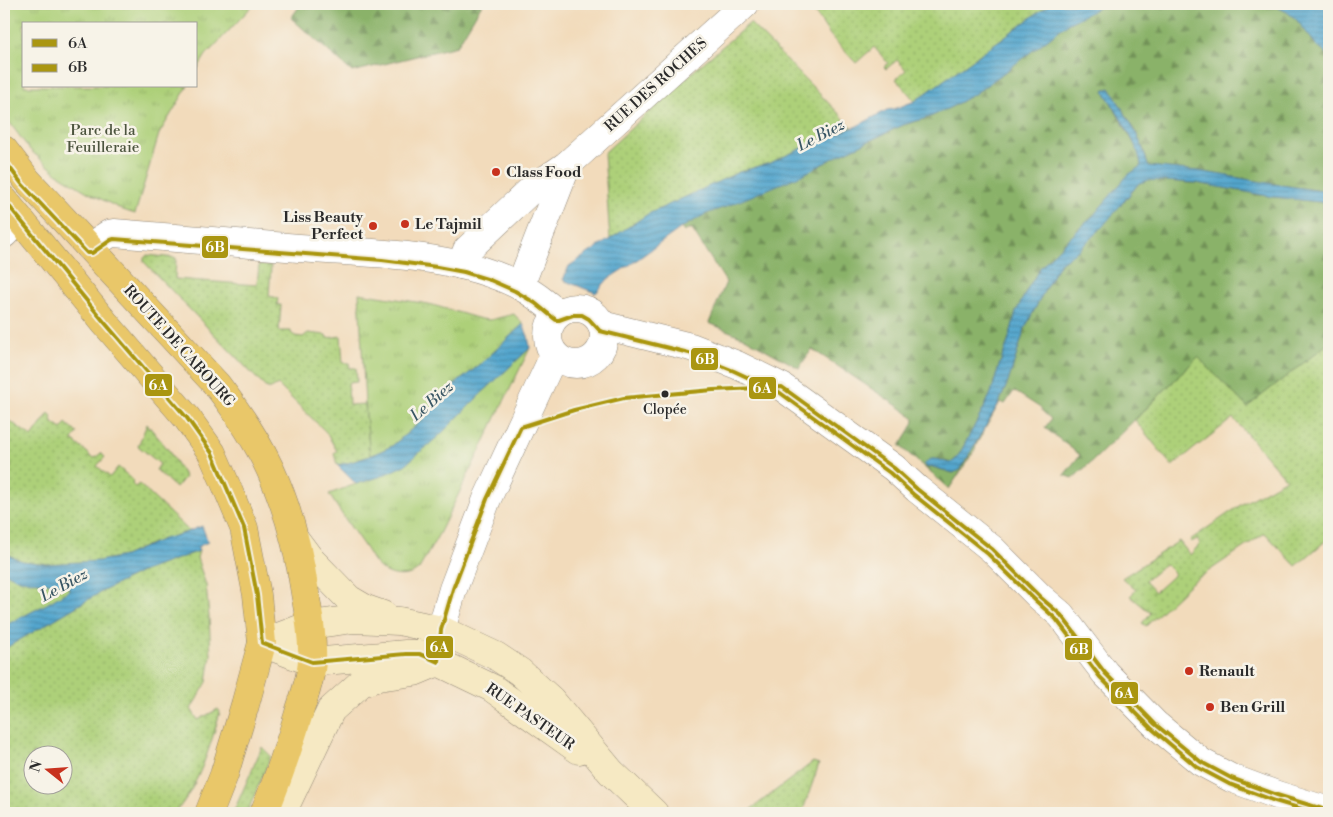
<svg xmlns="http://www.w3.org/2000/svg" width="1333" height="817" viewBox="0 0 1333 817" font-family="'Libre Bodoni',serif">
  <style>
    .grass { fill: url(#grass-dots); stroke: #6c7e52; fill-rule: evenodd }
    .forest { fill: url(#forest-firs); stroke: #5a6e4a }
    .park { fill: url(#park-tufts); stroke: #6c7e52 }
    .water { fill: url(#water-rules); stroke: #3f687c }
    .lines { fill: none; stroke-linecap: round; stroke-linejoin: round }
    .minor-casing { stroke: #8e8373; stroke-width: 29 }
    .tertiary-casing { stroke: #8e8373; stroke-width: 29 }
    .secondary-casing { stroke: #8e8373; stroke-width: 29 }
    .primary-casing { stroke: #8e8373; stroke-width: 29 }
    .minor { stroke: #fff; stroke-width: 28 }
    .tertiary { stroke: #fff; stroke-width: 28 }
    .secondary { stroke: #f6e9c3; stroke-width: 28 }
    .primary { stroke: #e9c769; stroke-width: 28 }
    .bus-1-casing { stroke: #f7f3e8; stroke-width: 8 }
    .bus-2-casing { stroke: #f7f3e8; stroke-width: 8 }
    .bus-1 { stroke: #aa9611; stroke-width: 4 }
    .bus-2 { stroke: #aa9611; stroke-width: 4 }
    .poi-dot { fill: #c8321e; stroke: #f7f3e8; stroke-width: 2 }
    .bus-dot { fill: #2b2b2b; stroke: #f7f3e8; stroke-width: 2 }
    .labels { text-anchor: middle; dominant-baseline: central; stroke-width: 5; stroke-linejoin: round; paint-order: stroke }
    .bus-label { font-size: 14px; fill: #2b2b2b; stroke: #f7f3e8 }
    .street-label { font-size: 15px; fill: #2b2b2b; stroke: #f7f3e8 }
    .park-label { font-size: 15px; fill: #4c543e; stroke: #f7f3e8 }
    .poi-label { font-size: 15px; font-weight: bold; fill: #2b2b2b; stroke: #f7f3e8; text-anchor: start }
    .water-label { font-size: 16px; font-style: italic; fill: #395664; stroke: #f7f3e8 }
    .line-badge { stroke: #f7f3e8; stroke-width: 2 }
    .badge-label { font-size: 14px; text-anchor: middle; font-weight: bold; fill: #fff }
  </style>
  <defs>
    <pattern id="grass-dots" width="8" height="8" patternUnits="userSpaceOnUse" patternTransform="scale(1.25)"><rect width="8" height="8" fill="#add079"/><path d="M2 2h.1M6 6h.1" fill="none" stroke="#95b369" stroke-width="1.8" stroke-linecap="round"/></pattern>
    <pattern id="forest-firs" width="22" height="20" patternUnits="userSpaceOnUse" patternTransform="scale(1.25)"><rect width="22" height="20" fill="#8ab269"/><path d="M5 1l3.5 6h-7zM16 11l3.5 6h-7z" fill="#719157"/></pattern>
    <pattern id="park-tufts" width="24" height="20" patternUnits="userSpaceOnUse" patternTransform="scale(1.25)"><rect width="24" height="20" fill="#add079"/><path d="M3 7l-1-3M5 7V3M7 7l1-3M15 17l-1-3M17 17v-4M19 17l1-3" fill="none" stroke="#95b369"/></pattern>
    <pattern id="water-rules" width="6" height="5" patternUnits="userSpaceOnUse" patternTransform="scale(1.25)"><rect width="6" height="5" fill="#53a6ce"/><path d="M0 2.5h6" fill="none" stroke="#4587a7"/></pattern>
  </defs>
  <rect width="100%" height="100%" fill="#f7f3e8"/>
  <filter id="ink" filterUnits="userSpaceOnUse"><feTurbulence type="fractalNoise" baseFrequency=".02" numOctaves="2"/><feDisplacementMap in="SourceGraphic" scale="10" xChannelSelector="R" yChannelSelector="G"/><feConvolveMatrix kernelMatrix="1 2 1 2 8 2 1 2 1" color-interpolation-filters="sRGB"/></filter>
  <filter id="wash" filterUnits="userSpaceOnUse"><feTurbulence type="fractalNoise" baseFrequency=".0096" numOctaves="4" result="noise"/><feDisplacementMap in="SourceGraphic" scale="20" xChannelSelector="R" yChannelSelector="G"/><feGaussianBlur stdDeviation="1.12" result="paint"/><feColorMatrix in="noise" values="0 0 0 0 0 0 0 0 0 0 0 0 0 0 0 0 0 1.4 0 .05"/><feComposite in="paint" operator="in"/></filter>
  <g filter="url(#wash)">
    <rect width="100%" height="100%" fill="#f2dbbb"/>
    <g class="grass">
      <polygon points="809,4 1050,4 915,101 896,79 906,70 897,60 886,69 884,67 888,63 874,47 856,63 830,35"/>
      <polygon points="750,23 852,127 809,145 770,163 739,172 695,193 648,214 610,240 604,153 697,68"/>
      <polygon points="147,255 176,258 175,279 257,285 259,265 271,266 269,296 278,298 277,305 281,305 279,331 291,331 291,333 295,336 303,337 308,333 326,335 327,338 341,336 343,363 349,363 350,368 356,368 357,382 348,383 349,405 365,404 370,456 348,463 337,465 334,453 337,451 326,432 278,385 271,389 265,387 144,262 144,258"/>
      <path d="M1329 343V538L1296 566 1265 533 1191 583 1146 626 1142 623 1151 613 1130 596 1136 590 1122 578 1179 541 1190 555 1200 544 1197 539 1191 542 1190 540 1242 504 1286 479 1233 418 1172 466 1135 420 1198 357ZM1165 564 1175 574 1155 592 1145 581Z"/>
      <polygon points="49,413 51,415 53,423 62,429 66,423 77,433 72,440 89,454 90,457 95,458 101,453 105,457 97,466 110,477 118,467 133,480 132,484 135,487 139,484 189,531 150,544 124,556 99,561 46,564 22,561 4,553 4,474 6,475 12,466 4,460 4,430 10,421 32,437"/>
      <polygon points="147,424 171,453 170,453 185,477 176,488 156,470 160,464 138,446"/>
      <path d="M199 551 197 558 206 585 209 617 211 655 207 682 191 709 198 720 218 709 220 712C210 747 199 785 175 813H4V649L101 592 141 572ZM32 754H62V784H32Z"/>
      <polygon points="4,572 20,580 67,585 70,590 45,605 4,626"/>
      <polygon points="262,747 271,756 247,813 233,813"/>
      <polygon points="813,762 819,764 802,813 746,813"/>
    </g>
    <g class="forest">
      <polygon points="301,4 482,4 457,46 352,72 291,18"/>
      <path d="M1106 4H1271L1287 12 1296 19 1318 47 1329 56V192L1274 184 1198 171 1148 166C1143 138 1124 113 1110 88L1104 91 1135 145 1140 158 1141 166 1128 175 1093 216 1051 256 1040 268 1028 288 1016 312 1008 342 999 366 991 393 984 408 960 453 955 460 951 463 939 459 929 466 953 473 999 403 1008 382 1025 328 1052 276 1060 263 1080 249 1127 198 1139 183 1149 180 1197 183 1274 197 1329 203V343L1247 407 1198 357 1096 458 1073 478 1064 475 1080 455 1045 428 1051 419 1042 411V409L1014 391 1005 404 1000 402 976 445 975 450 949 489 900 446C903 440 914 426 914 420 913 416 908 414 905 411L812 349 799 368 743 337 709 323 726 282 691 228 684 232 681 228 706 214 804 174 839 155 903 125 930 117 953 106 976 93 1010 68 1067 24Z"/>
    </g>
    <g class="park">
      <polygon points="4,4 254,4 206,55 196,71 196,24 24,24 24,86 188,86 159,134 135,214 123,210 89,193 58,174 30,150 4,115"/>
      <polygon points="359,293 429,304 481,319 490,320 514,314 523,324 482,363 449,389 425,418 392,446 370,456 365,404"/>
      <path d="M530 348 440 532 419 569C408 579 391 577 380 568 373 563 369 553 364 546 352 529 340 512 329 494L356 484 379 477 467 407Z"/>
    </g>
    <g class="water">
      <polygon points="1050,4 1106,4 1067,24 1010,68 976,93 953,106 930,117 903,125 839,155 804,174 725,207 706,214 681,228 634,262 608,279 596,293 563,280 569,266 648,214 666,206 739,172 770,163 809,145 857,126 887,110 894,109 915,101"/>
      <polygon points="1271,4 1329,4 1329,56 1318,47 1296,19 1287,12"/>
      <path d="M1110 88C1124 113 1142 137 1148 166L1198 171 1274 184 1329 192V203L1274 197 1197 183 1149 180 1139 183 1103 226 1080 249 1060 263 1052 276 1025 328 1008 382 999 403 960 470 953 473 930 466 928 468 924 465C933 453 939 462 951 463L955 460 960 453 984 408 991 393 999 366 1008 342 1016 312 1028 288 1040 268 1051 256 1093 216 1128 175 1141 166C1140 146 1115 110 1104 91Z"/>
      <polygon points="523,324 528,336 530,348 482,393 440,435 405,465 379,477 356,484 337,465 348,463 370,456 392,446 425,418 449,389 482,363"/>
      <polygon points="202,526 208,542 197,547 199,551 141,572 101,592 4,649 4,626 45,605 70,590 67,585 20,580 4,572 4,553 22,561 46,564 99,561 124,556 163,539 182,534"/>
    </g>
  </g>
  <g filter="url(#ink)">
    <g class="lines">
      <defs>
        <polyline id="minor" points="4,234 18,219"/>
        <g id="tertiary">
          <path d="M89 247 109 234 114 233C175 238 237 243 299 248 372 254 451 252 518 285 533 293 546 303 558 314"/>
          <polyline points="461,265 467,250 532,189 567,165 745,4"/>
          <polyline points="520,286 567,165"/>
          <circle cx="576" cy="336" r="28"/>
          <polyline points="602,325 691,347 737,365 782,387 894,468 917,489 992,549 1040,597 1061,615 1105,673 1155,724 1201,762 1231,778 1277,795 1329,811"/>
          <polyline points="438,662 441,630 453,589 487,499 554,355"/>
        </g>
        <g id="secondary">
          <polyline points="295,539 310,559 349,599 366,609 383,615"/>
          <polyline points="262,643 310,625 354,619 399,621 441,630 496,656 520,672 551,700 611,772 654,813"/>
          <polyline points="262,643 312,662 406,654 420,654 438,662 492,688 579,750"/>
          <polyline points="282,813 331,710 361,683 378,677 414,672 438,662"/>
        </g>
        <g id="primary">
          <path d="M4 150 27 180 217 385C237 411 256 439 270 469 288 508 299 551 305 593 309 616 313 638 312 661 311 680 303 699 298 716 288 749 277 782 264 813"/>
          <polyline points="4,200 105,323 187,418 212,453 223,478 244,528 257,595 262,643 245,705 224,775 209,813"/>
        </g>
      </defs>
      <use href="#minor" class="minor-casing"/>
      <use href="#tertiary" class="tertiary-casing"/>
      <use href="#secondary" class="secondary-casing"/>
      <use href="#primary" class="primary-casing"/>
      <use href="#minor" class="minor"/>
      <use href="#tertiary" class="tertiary"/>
      <use href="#secondary" class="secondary"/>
      <use href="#primary" class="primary"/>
      <defs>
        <polyline id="bus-1" points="4,200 105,323 187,418 212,453 244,528 257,595 262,643 312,662 406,654 420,654 438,662 441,630 453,589 487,499 521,427 574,410 624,398 713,390 782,387 894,468 917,489 992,549 1040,597 1061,615 1105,673 1155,724 1201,762 1231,778 1277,795 1329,811"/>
        <polyline id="bus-2" points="4,160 22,184 87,253 92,253 111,240 114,239 382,260 437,267 464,272 490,280 515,291 535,303 556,320 559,320 573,315 582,315 589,319 600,331 689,353 734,371 779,392 890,473 913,494 988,554 1036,601 1056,619 1100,677 1151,728 1197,767 1229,784 1275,801 1315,813"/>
      </defs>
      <use href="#bus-1" class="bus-1-casing"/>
      <use href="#bus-2" class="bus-2-casing"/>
      <use href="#bus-1" class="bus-1"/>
      <use href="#bus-2" class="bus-2"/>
    </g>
  </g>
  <g class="poi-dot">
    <circle cx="496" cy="172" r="5"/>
    <circle cx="405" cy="224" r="5"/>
    <circle cx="373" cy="226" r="5"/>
    <circle cx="1189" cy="671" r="5"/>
    <circle cx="1210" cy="707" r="5"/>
  </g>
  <circle class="bus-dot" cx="665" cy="394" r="4.5"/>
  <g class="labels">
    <g class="bus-label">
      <text x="665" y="410">Clopée</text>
    </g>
    <g class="street-label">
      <text transform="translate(656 85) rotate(-42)">RUE DES ROCHES</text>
      <text transform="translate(179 346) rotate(48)">ROUTE DE CABOURG</text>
      <text transform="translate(530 717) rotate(35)">RUE PASTEUR</text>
    </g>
    <g class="park-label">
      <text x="103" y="130">Parc de la<tspan x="103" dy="17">Feuilleraie</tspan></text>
    </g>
    <g class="poi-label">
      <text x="506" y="172">Class Food</text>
      <text x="363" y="217" text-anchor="end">Liss Beauty<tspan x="363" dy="17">Perfect</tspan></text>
      <text x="415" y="224">Le Tajmil</text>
      <text x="1199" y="671">Renault</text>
      <text x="1220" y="707">Ben Grill</text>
    </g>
    <g class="water-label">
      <text transform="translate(821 135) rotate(-27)">Le Biez</text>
      <text transform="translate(432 401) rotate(-41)">Le Biez</text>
      <text transform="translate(64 585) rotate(-29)">Le Biez</text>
    </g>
  </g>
  <g class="line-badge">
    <rect x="201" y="235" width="28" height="24" rx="5" fill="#aa9611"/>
    <rect x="690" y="347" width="29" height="24" rx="5" fill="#aa9611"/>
    <rect x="144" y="373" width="29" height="24" rx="5" fill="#aa9611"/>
    <rect x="748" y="376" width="29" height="24" rx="5" fill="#aa9611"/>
    <rect x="425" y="635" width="29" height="24" rx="5" fill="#aa9611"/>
    <rect x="1064" y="637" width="29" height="24" rx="5" fill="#aa9611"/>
    <rect x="1110" y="681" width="29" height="24" rx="5" fill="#aa9611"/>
  </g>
  <g class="badge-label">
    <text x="215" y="252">6B</text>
    <text x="705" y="364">6B</text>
    <text x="158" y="390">6A</text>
    <text x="762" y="393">6A</text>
    <text x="439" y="652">6A</text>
    <text x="1079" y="654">6B</text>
    <text x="1124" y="698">6A</text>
  </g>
  <rect width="1333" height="817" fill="none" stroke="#f7f3e8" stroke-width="20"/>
  <rect x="22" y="22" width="175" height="65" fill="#f7f3e8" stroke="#a5a39c"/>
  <rect x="32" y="39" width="25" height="8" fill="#aa9611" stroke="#a5a39c"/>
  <text x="68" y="48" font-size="15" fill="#2b2b2b">6A</text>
  <rect x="32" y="64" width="25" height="8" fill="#aa9611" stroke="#a5a39c"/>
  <text x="68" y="72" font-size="15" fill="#2b2b2b">6B</text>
  <g transform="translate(48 770) rotate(287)"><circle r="24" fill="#f7f3e8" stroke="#a5a39c"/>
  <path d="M0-4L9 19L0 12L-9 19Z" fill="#c8321e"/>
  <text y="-8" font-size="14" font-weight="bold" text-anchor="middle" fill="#2b2b2b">N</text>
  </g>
</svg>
